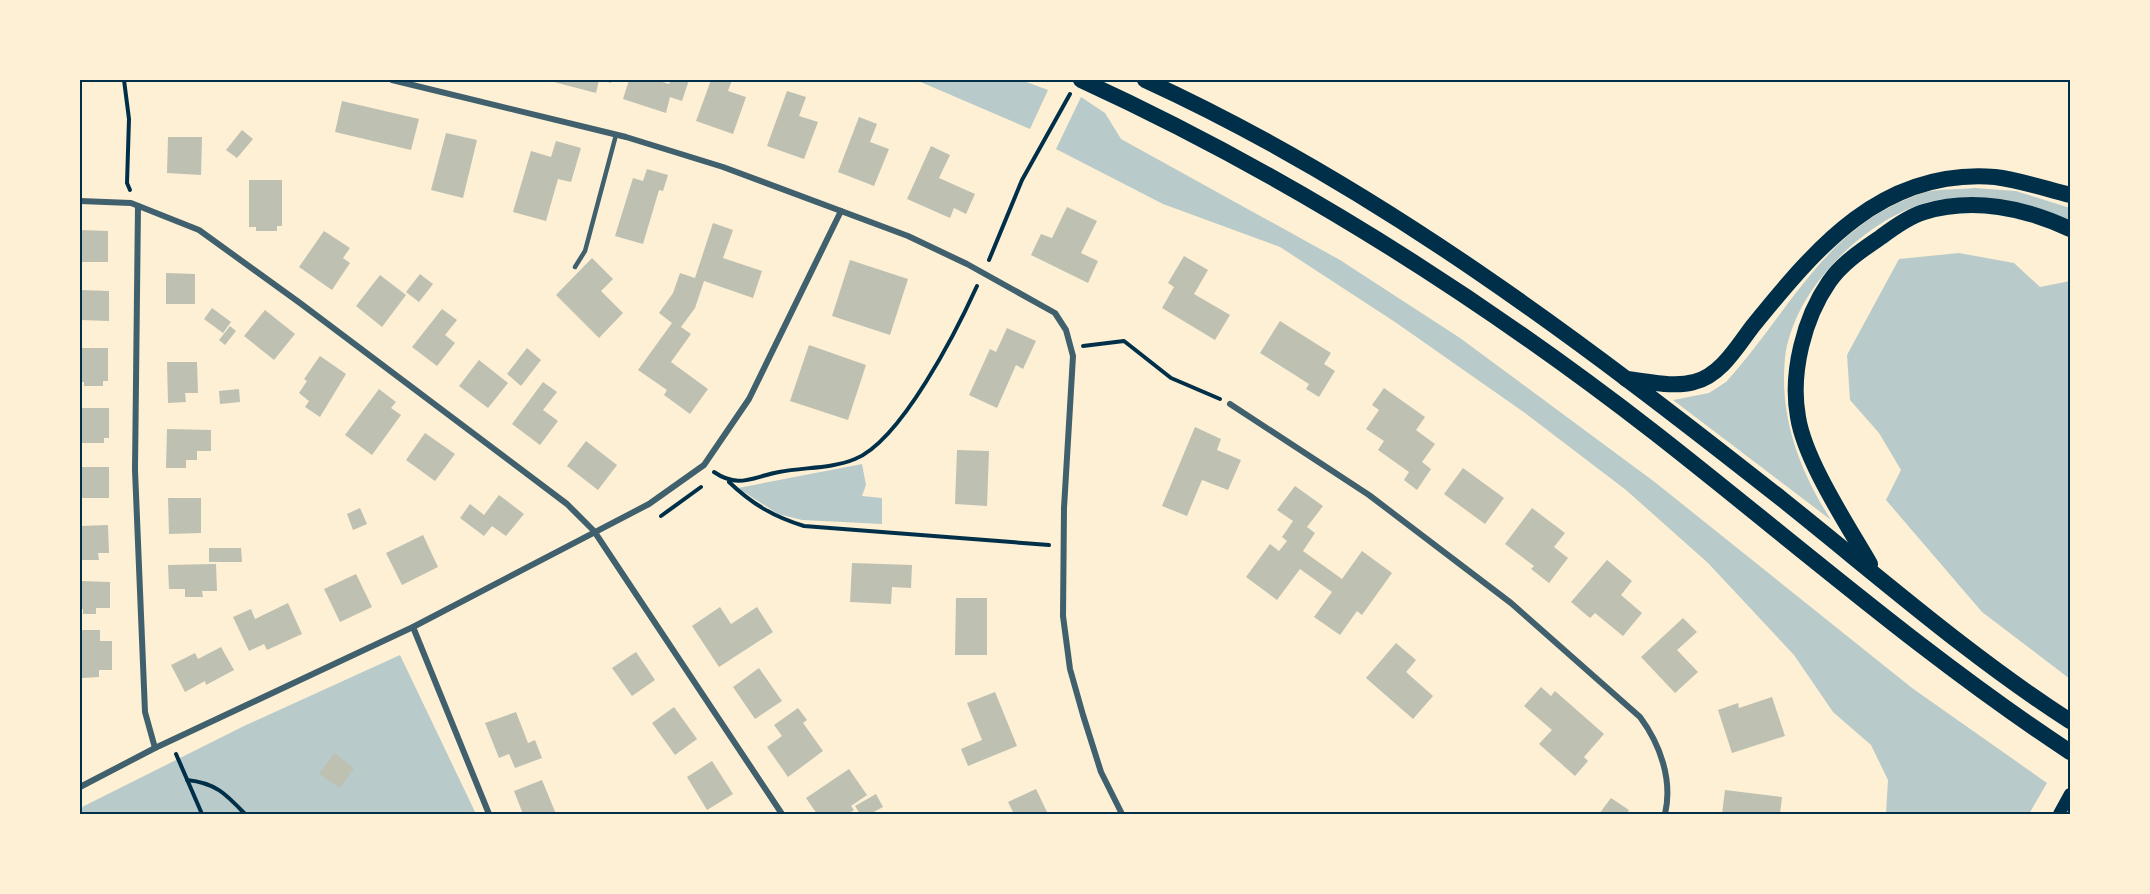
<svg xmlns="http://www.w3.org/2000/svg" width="2150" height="894" viewBox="0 0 2150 894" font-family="'Archivo Narrow',sans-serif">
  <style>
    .green { fill: #b9caca }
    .building { fill: #bec0b2 }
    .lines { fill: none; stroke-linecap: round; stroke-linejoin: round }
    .path { stroke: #003049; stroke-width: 4 }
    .service { stroke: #3f606c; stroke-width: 4.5 }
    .minor { stroke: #3f606c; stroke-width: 6 }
    .secondary { stroke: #003049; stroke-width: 12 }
    .trunk { stroke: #003049; stroke-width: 16 }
    .neatline { fill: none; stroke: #003049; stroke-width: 2 }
  </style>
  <rect width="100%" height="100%" fill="#fdf0d5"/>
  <g class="green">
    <polygon points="916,80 1021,80 1048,90 1030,129"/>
    <polygon points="1081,97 1105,113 1121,139 1340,260 1460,338 1656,483 1912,688 2047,783 2029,814 1886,814 1888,780 1871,745 1833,712 1794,655 1708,563 1626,490 1525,413 1395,322 1280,247 1163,204 1056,149"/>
    <path d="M1975 188 2016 191 2070 208V220C2028 204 1980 191 1933 201 1867 216 1793 289 1785 358 1779 418 1800 471 1831 520L1673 400 1709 393 1726 382C1790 312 1824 227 1920 194 1936 188 1958 190 1975 188Z"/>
    <polygon points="1959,253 2014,263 2040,287 2070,281 2070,679 1982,612 1886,500 1901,470 1879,433 1850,400 1847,355 1899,259"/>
    <polygon points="862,464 866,485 862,496 882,498 882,524 802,520 778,514 738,488"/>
    <polygon points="400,655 476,814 80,814 80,809 84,806 244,726"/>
  </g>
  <g class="building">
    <polygon points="555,80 612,80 611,83 599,80 596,93 554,82"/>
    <polygon points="629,80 656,80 669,84 671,80 689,80 682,101 670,97 666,113 623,99"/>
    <polygon points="711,80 732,80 728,91 746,97 733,134 696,121"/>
    <polygon points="787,91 806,97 799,116 818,122 804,159 767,146"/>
    <polygon points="342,101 419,119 411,150 335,132"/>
    <polygon points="859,117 877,124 870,142 889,149 874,186 838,172"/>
    <polygon points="242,130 253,139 237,158 226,150"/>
    <polygon points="446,133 477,140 463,198 431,190"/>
    <polygon points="82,134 81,153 80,153 80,135"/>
    <polygon points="168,137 202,137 201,175 167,173"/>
    <polygon points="556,141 581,148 571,182 558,179 546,221 513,212 531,151 551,157"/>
    <polygon points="931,146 950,155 939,178 975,194 966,214 954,208 950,218 907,199"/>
    <polygon points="647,169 668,175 663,191 659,190 643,244 615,236 633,178 643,181"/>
    <polygon points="249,180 282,180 282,226 277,226 277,231 256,231 256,227 249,227"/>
    <polygon points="1067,207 1097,221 1081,253 1098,261 1088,283 1031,255 1041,234 1052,238"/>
    <polygon points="713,223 733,230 723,258 762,271 753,298 704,281 695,308 681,327 691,334 671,362 708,389 690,414 664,395 667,390 638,370 672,323 659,313 673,293 680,273 695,278"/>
    <polygon points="80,230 108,231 108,262 80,262"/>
    <polygon points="324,231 350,248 343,258 350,263 332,290 299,267"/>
    <polygon points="1184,256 1208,270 1194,294 1230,315 1215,340 1162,308 1174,287 1168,283"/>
    <polygon points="592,258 613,279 601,291 623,313 599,338 556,295"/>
    <polygon points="850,260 908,279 890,335 832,316"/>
    <polygon points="166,273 195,274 195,304 166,304"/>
    <polygon points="420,274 433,284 419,302 406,292"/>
    <polygon points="380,275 406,295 382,327 356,306"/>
    <polygon points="80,290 109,291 109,321 80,320"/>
    <polygon points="212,308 231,322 223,333 204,319"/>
    <polygon points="442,309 457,320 445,335 455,343 437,366 412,347"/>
    <polygon points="265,310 295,334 274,360 244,336"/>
    <polygon points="1280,321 1331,353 1324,364 1335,371 1319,397 1306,389 1309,384 1260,353"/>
    <polygon points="230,326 236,331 225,345 219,340"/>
    <polygon points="1007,328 1036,341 1023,369 1016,365 997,408 969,395 990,349 996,352"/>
    <polygon points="809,345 866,365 848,420 790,401"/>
    <polygon points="80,348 108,348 108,381 103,381 103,386 84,386 84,382 80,382"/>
    <polygon points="527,348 541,360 521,386 507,374"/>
    <polygon points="320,356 346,374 320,417 305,407 309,401 299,393 307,381 304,379"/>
    <polygon points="479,360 508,383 488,408 459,386"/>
    <polygon points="167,362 197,362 198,393 185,393 186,402 168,403"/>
    <polygon points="543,382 557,392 543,410 558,421 540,445 512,424"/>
    <polygon points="1384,388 1425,417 1416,430 1435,444 1422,462 1431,469 1417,490 1404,480 1409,472 1378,450 1384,441 1366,429 1379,410 1372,405"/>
    <polygon points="239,389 240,402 220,404 219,391"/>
    <polygon points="379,389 396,402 391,408 401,415 372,455 345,435"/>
    <polygon points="80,408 109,408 109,438 104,438 104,443 80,443"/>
    <polygon points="1195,427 1221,439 1217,450 1241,460 1228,490 1202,480 1187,516 1162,506"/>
    <polygon points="167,429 211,430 211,451 197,451 197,460 186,460 186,468 166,468"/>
    <polygon points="425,433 455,454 435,481 406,460"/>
    <polygon points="586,441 617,465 598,490 567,466"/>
    <polygon points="957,450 989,451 987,506 955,504"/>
    <rect x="80" y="467" width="29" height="31"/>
    <polygon points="1463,468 1504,498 1485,524 1444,494"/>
    <polygon points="1295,486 1323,506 1307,527 1315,533 1303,551 1342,579 1362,551 1392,573 1362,615 1357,611 1340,635 1314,617 1332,592 1300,569 1277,600 1246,577 1270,544 1279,551 1287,541 1282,537 1293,521 1277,510"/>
    <polygon points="499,495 524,514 506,536 492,526 484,536 460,518 470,504 484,515"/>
    <polygon points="168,498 201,498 201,533 169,534"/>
    <polygon points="360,508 367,524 353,530 347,514"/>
    <polygon points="1532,508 1565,533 1554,547 1568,558 1549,583 1531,569 1534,566 1505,544"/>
    <polygon points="108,525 109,553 98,553 99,560 80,560 80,526"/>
    <polygon points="423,535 438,567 402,585 386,553"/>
    <polygon points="209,548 241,548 242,562 209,562"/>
    <polygon points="1607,560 1632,581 1621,595 1642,613 1623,636 1595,613 1590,618 1571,602"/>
    <polygon points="852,563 912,565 911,588 892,587 891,604 850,602"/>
    <polygon points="216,564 217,591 202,591 203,597 185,597 185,589 169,589 168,565"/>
    <polygon points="356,574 372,607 340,622 324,589"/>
    <polygon points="80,581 110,582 110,608 96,608 96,614 83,614 83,609 80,609"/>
    <polygon points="956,598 987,598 987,655 955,655"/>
    <polygon points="288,603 302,634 267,650 264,644 249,651 233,617 251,609 255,619"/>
    <polygon points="720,607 731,624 757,607 773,632 719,667 692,626"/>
    <polygon points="1683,618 1697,632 1677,650 1698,672 1675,693 1641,657"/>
    <polygon points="80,630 100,630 100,641 112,641 112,670 99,670 99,677 82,678 82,669 80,669"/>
    <polygon points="1396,643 1416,660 1406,672 1433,696 1413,719 1366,678"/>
    <polygon points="221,647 234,670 206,685 205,681 185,692 171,665 195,653 198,659"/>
    <polygon points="636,652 655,680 632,696 612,668"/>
    <polygon points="759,668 782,701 755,719 733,687"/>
    <polygon points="1541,687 1551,696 1555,691 1604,734 1584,757 1588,761 1575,776 1539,744 1552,730 1524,706"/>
    <polygon points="995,692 1017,746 968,766 961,749 982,740 967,703"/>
    <polygon points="1772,697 1785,736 1732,753 1718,710 1738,703 1739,708"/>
    <polygon points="674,707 697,739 675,755 652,723"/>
    <polygon points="798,708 807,720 803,723 823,751 788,777 767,747 782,736 774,725"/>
    <polygon points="516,712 528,743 535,740 542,758 515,768 509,754 499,758 485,723"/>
    <polygon points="334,753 354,768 340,788 319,774"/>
    <polygon points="712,761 733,794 707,810 687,777"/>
    <polygon points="849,769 867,795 851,806 854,810 848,814 817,814 806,798"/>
    <polygon points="542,780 556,814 523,814 514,791"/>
    <polygon points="1036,789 1048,814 1014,814 1008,802"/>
    <polygon points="1725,790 1782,797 1780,814 1722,814"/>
    <polygon points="876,794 883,807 870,814 860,814 855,806"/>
    <polygon points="1611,798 1629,810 1627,814 1599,814"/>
  </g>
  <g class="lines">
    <g class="path">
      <polyline points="124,80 129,119 127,183 130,190"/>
      <polyline points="989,260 1022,180 1070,94"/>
      <polyline points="1083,346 1124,341 1171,378 1220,399"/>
      <path d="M714 472C739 489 752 477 779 472 804 467 831 469 855 459 901 441 957 330 977 286"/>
      <path d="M729 482C752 504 774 517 804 526L1049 545"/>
      <polyline points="661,516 701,487"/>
      <polyline points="176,754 202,814"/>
      <path d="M187 780C216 783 226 794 245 814"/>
    </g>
    <polyline class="service" points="575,267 585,251 616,135"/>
    <g class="minor">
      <polyline points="392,80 626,137 723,167 908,236 967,264 1055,313 1066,330 1073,356 1064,508 1063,616 1070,669 1083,715 1101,772 1122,814"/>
      <polyline points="80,201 131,203 199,230 300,303 567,504 594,531 782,814"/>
      <polyline points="138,206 135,470 145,712 155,748"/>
      <path d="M1230 404 1369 495 1511 603 1640 717C1660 744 1673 780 1665 814"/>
      <polyline points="413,627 489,814"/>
      <polyline points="80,787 155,748 413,627 649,504 704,465 749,399 841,211"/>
    </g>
    <polyline class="secondary" points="2059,814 2070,794"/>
    <g class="trunk">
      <path d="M1081 80C1286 174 1477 295 1655 433 1792 540 1924 656 2070 752"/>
      <path d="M1145 80C1377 186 1584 343 1783 500 1877 575 1969 656 2070 721"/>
      <path d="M1626 379C1647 381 1673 388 1694 382 1720 376 1737 347 1752 327 1816 248 1882 168 1995 177 2020 180 2046 189 2070 195"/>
      <path d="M1870 564C1847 524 1805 461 1798 417 1790 373 1804 318 1829 282 1842 263 1862 250 1881 237 1893 228 1910 216 1924 212 1973 197 2026 208 2070 229"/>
    </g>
  </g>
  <rect width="2150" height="894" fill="none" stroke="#fdf0d5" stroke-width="162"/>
  <rect x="81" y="81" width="1988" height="732" class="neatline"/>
</svg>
